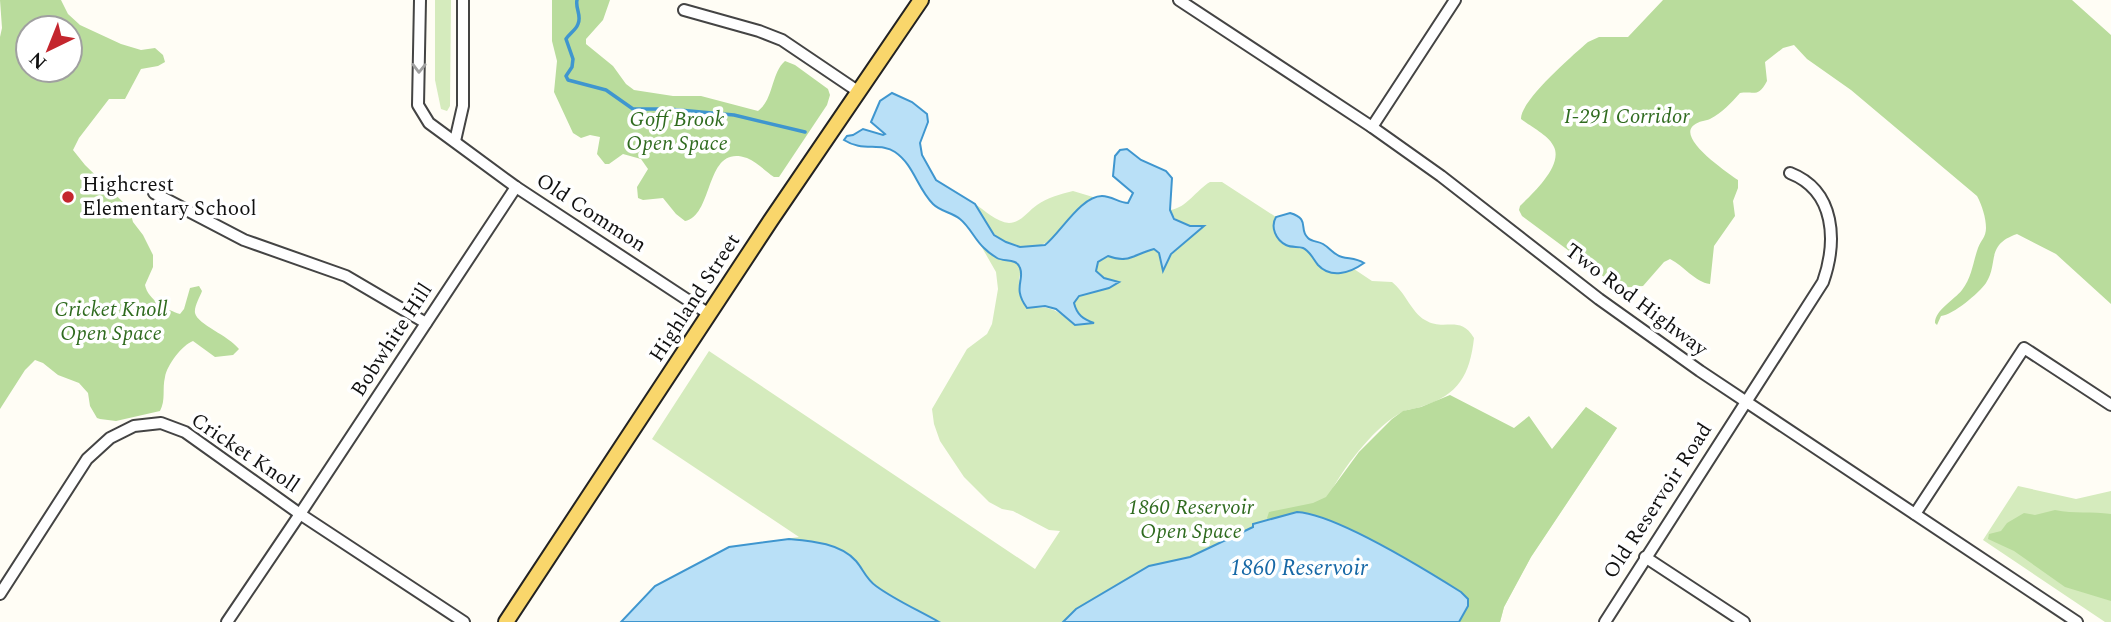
<svg xmlns="http://www.w3.org/2000/svg" width="2111" height="622" viewBox="0 0 2111 622" font-family="Spectral,serif">
  <style>
    .green { fill: #d5ebbd }
    .forest { fill: #b9dc9c; fill-rule: evenodd }
    .water { fill: #b9e0f7; stroke: #3f96cf; stroke-width: 2 }
    .lines { fill: none; stroke-linecap: round; stroke-linejoin: round }
    .stream { stroke: #3f96cf; stroke-width: 3.5 }
    .minor-casing { stroke: #444; stroke-width: 14 }
    .major-casing { stroke: #222; stroke-width: 18 }
    .minor { stroke: #fff; stroke-width: 10 }
    .major { stroke: #f9d66b; stroke-width: 14 }
    .oneway { stroke: #a0a0a0 }
    .poi-dot { fill: #c4262e; stroke: #fff; stroke-width: 2.5 }
    .labels { text-anchor: middle; dominant-baseline: central; stroke-width: 7; stroke-linejoin: round; paint-order: stroke }
    .park-label { font-size: 21px; font-style: italic; fill: #2f6b1f; stroke: #fff }
    .poi-label { font-size: 21px; fill: #111; stroke: #fff; text-anchor: start }
    .street-label { font-size: 21px; fill: #111; stroke: #fff }
    .water-label { font-size: 23px; font-style: italic; fill: #1768a6; stroke: #fff }
  </style>
  <rect width="100%" height="100%" fill="#fffdf5"/>
  <g class="green">
    <polygon points="435,0 451,0 450,106 447,111 441,109 435,80"/>
    <path d="M1210 182H1222L1276 217 1273 223 1294 247 1307 250C1321 267 1330 278 1354 269L1372 281 1392 282C1406 293 1411 312 1425 320 1444 332 1460 314 1474 338 1470 375 1458 395 1423 406 1416 409 1408 409 1402 412 1376 426 1347 463 1333 488L1543 462 1586 407 1617 428 1531 557 1504 607 1500 622H621L655 586 729 547 799 537 652 439 709 351 1035 569 1060 531 1049 530 1013 511 1002 509 989 502 964 477 940 441 934 424 932 409 967 349 987 334 992 324 998 289 996 272 980 244C985 249 992 257 999 259 1012 264 1025 258 1019 279L1034 308C1054 305 1060 314 1075 325L1092 323C1082 318 1078 314 1074 303L1079 296 1109 288 1118 282 1104 278 1096 271 1098 262 1108 256C1129 264 1134 254 1154 249L1159 252 1164 269 1171 254 1203 227C1188 225 1177 226 1170 210 1187 208 1196 190 1210 182Z"/>
    <path d="M1073 191 1093 197C1077 207 1069 223 1055 236 1039 252 1013 250 996 236 986 227 981 214 975 204 984 210 997 222 1009 223 1021 223 1028 211 1037 205 1047 198 1060 194 1073 191Z"/>
    <polygon points="2018,486 2076,499 2111,491 2111,622 2105,622 1983,540"/>
  </g>
  <g class="forest">
    <path d="M0 0H61L68 14 80 25 121 44 141 50 155 48 163 55 165 62 158 66 141 69 125 99H109L79 138 73 150 85 165 129 208 133 222 143 235 153 255V267L145 285C148 300 167 310 180 314L184 309 190 288 199 286 202 291C200 297 194 306 195 313 198 325 228 335 239 349L233 355 215 357 193 341C182 345 167 365 165 377 162 389 166 400 160 411L116 421 100 419 97 418 90 406 88 393 79 383 58 375 43 363 35 360 25 370 0 409V37L2 28ZM28 28H70V70H28Z"/>
    <path d="M552 0H610L603 20 586 39V44L613 66 626 84 634 90 673 96H701L758 111C774 99 771 73 785 61L795 65 828 89 830 95 827 105 779 177H774C765 171 757 162 747 158 704 143 715 215 685 221L676 214 663 198 643 200 638 198 637 187 648 169 641 159 623 154 609 164H605L597 154 600 137 590 135 581 138 573 133 554 92 557 61 552 41Z"/>
    <path d="M1663 0H2072L2111 35V304L2056 254 2017 234C1985 245 1999 263 1986 283 1979 293 1953 315 1941 316L1937 325 1935 323C1935 310 1954 300 1962 290 1972 277 1973 262 1978 248 1981 240 1986 237 1986 228 1986 218 1982 205 1977 196L1851 90 1807 59 1794 45 1783 48 1765 62 1767 81C1758 98 1755 91 1740 93 1731 103 1722 113 1710 119 1705 121 1699 121 1694 125 1676 138 1728 173 1738 180V188L1733 201 1735 216 1714 246 1710 284C1695 282 1684 266 1670 259L1664 262 1643 286 1619 288 1522 216 1519 210 1520 206C1532 194 1563 166 1554 147 1550 136 1530 126 1521 119 1520 101 1573 55 1588 42L1599 37H1628Z"/>
    <polygon points="1450,395 1514,428 1529,416 1552,449 1586,407 1617,428 1531,557 1504,607 1500,622 1459,622 1468,606 1461,592 1362,536 1318,516 1297,512 1269,521 1267,518 1269,512 1313,503 1326,497 1359,452 1392,419 1403,411 1421,407"/>
    <path d="M2055 510C2074 514 2092 511 2111 514V601L2065 587 2014 551 1988 539 1989 534 2001 531 2007 523 2024 513 2035 515Z"/>
  </g>
  <g class="water">
    <path d="M892 93 912 102 927 114 928 122 920 143 922 155 936 180 975 204 994 235 1006 242 1020 247 1045 245C1061 232 1081 196 1102 196 1112 196 1119 203 1128 203L1133 193 1113 176 1115 156 1120 150 1127 149 1141 160 1166 171 1172 178 1170 210 1174 219 1190 226H1204L1171 254 1163 271 1159 253 1154 249C1134 254 1129 264 1108 256L1098 262 1096 271 1104 278 1119 282 1109 288 1079 296 1074 303C1077 315 1083 319 1094 323L1075 325 1056 309 1045 306 1027 308C1012 288 1025 280 1020 268 1017 258 1004 262 997 258 992 255 988 252 984 248 975 240 970 227 960 219 952 212 941 212 933 204 917 188 914 165 895 152 881 142 862 152 844 140L847 136 853 135 863 129 883 135 885 134 871 122 880 101Z"/>
    <path d="M1290 213C1311 219 1298 229 1308 238 1312 242 1318 241 1323 244 1330 248 1334 255 1342 257 1350 259 1356 258 1364 263 1350 273 1331 279 1318 265 1313 259 1310 251 1303 248 1298 246 1292 248 1286 245 1276 240 1270 227 1276 217Z"/>
    <path d="M1297 512C1335 514 1426 570 1461 592L1468 599V606L1459 622H1063L1076 609 1149 566 1190 557 1253 527V524Z"/>
    <path d="M789 539C811 541 840 543 856 561 863 569 866 579 876 586 895 600 918 610 939 622H621L655 586 729 547Z"/>
  </g>
  <g class="lines">
    <path class="stream" d="M577 0C575 8 582 16 578 24 576 30 569 34 566 39L573 59 572 67 566 76 568 80 606 90 633 109H668L734 115 805 132"/>
    <defs>
      <g id="minor">
        <polyline points="420,0 418,105 429,123 516,187 709,314"/>
        <polyline points="1179,0 1372,127 1441,176 1599,299 1700,371 2077,622"/>
        <polyline points="684,10 759,31 782,40 859,92"/>
        <polyline points="1372,127 1455,0"/>
        <polyline points="455,141 463,106 463,0"/>
        <polyline points="154,193 244,240 346,276 426,323"/>
        <polyline points="1915,514 2024,348 2111,405"/>
        <polyline points="1645,557 1744,622"/>
        <polyline points="0,594 87,459 110,438 134,426 161,423 185,432 300,514 227,622"/>
        <polyline points="464,622 300,514 516,187"/>
        <path d="M1605 622 1823 282C1837 242 1836 191 1790 173"/>
      </g>
      <polyline id="major" points="506,622 771,220 921,0"/>
    </defs>
    <use href="#minor" class="minor-casing"/>
    <use href="#major" class="major-casing"/>
    <use href="#minor" class="minor"/>
    <use href="#major" class="major"/>
  </g>
  <defs><path id="oneway-chevron" d="M-2-3.5L2.5 0L-2 3.5" fill="none" stroke-width="1.6" stroke-linecap="round" stroke-linejoin="round" transform="scale(1.75)"/></defs>
  <use class="oneway" href="#oneway-chevron" transform="translate(419 68) rotate(91)"/>
  <circle class="poi-dot" cx="68" cy="197" r="7"/>
  <g class="labels">
    <g class="park-label">
      <text x="1627" y="117">I-291 Corridor</text>
      <text x="677" y="120">Goff Brook<tspan x="677" dy="24">Open Space</tspan></text>
      <text x="111" y="310">Cricket Knoll<tspan x="111" dy="24">Open Space</tspan></text>
      <text x="1191" y="508">1860 Reservoir<tspan x="1191" dy="24">Open Space</tspan></text>
    </g>
    <g class="poi-label">
      <text x="82" y="185">Highcrest<tspan x="82" dy="24">Elementary School</tspan></text>
    </g>
    <g class="street-label">
      <text transform="translate(591 213) rotate(33)">Old Common</text>
      <text transform="translate(695 298) rotate(-57)">Highland Street</text>
      <text transform="translate(1636 300) rotate(37)">Two Rod Highway</text>
      <text transform="translate(392 340) rotate(-57)">Bobwhite Hill</text>
      <text transform="translate(245 453) rotate(34)">Cricket Knoll</text>
      <text transform="translate(1658 501) rotate(-57)">Old Reservoir Road</text>
    </g>
    <g class="water-label">
      <text x="1299" y="568">1860 Reservoir</text>
    </g>
  </g>
  <g transform="translate(49 49) rotate(223)"><circle r="33" fill="#ffffff" stroke="#a0a0a0" stroke-width="2"/>
  <path d="M0-5L12 26L0 18L-12 26Z" fill="#c4262e"/>
  <text y="-10" font-size="19" font-weight="bold" text-anchor="middle" fill="#111111">N</text>
  </g>
</svg>
